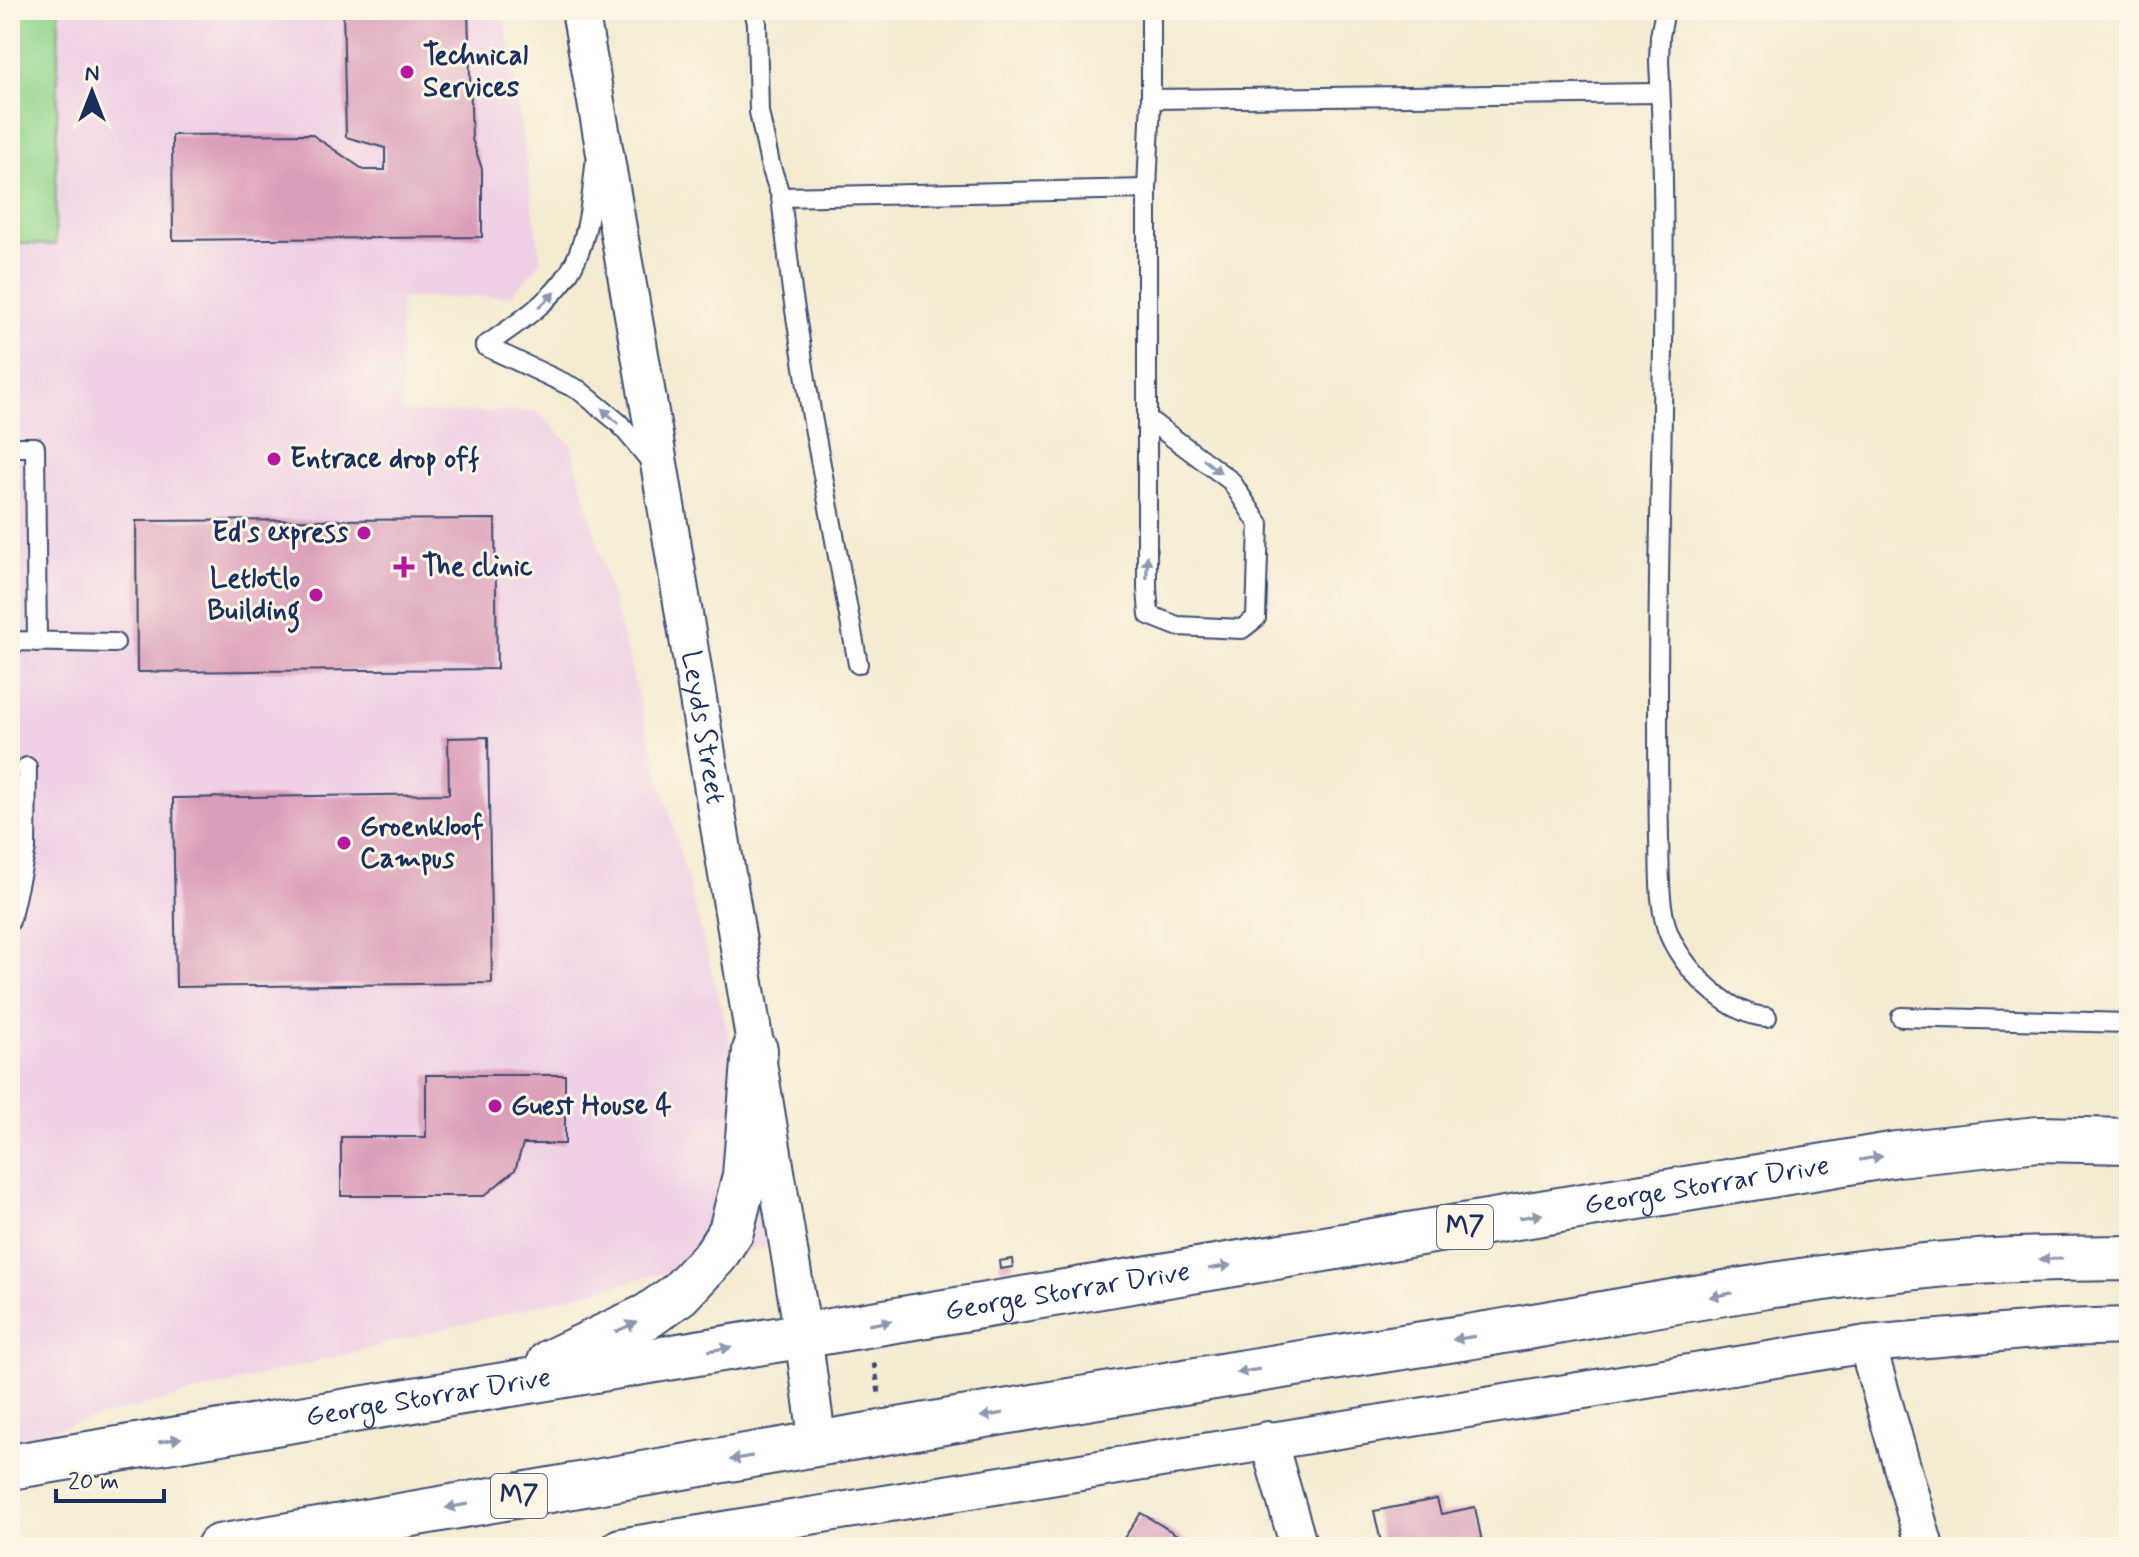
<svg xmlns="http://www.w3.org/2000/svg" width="2139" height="1557" viewBox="0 0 2139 1557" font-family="Mynerve,sans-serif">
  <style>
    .built { fill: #efd0e6 }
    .green { fill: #93d58c; stroke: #578275; stroke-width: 2 }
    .building { fill: #db9eba }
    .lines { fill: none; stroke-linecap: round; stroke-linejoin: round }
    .service-casing { stroke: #3c4b6f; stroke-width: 22 }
    .minor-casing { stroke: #3c4b6f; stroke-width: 40 }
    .primary-casing { stroke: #3c4b6f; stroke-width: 48 }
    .path { stroke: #3c4b6f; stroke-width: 5; stroke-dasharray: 6 6; stroke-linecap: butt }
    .service { stroke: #fff; stroke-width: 18 }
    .minor { stroke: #fff; stroke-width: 36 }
    .primary { stroke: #fff; stroke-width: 44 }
    .oneway { fill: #8d97ae }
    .poi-dot { fill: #b5179e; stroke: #fcf5e5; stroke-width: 3 }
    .labels { text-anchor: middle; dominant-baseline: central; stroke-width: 6; stroke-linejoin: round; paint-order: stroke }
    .shield { fill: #fcf5e5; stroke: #5e6a86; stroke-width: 2 }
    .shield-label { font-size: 26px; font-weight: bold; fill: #1b2f5e }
    .poi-label { font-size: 28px; font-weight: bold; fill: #1b2f5e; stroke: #fcf5e5; text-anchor: start }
    .street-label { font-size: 28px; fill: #1b2f5e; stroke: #fcf5e5 }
  </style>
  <rect width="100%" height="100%" fill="#fcf5e5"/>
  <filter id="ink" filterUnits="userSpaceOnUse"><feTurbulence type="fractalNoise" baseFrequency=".0125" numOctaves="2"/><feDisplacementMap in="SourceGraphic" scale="16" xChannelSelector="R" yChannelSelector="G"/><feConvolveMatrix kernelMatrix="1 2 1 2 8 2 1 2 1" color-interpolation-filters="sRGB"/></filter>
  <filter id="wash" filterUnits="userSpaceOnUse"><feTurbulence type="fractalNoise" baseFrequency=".006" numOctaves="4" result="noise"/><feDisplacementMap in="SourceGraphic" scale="32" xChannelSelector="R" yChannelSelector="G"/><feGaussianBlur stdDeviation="1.8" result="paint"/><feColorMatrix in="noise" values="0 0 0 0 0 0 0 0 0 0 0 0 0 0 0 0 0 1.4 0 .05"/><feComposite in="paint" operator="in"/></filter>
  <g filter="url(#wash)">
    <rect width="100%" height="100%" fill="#f4ebd2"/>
    <polygon class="built" points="10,10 504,10 541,262 511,296 400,299 402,413 536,411 571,444 784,1242 10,1440"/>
    <polygon class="green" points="10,10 59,10 55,245 10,243"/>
    <g id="blocks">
      <g class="building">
        <polygon points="343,10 468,10 472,139 482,169 482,237 173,240 172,135 311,134 364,170 385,170 385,148 346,137"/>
        <polygon points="495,519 497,669 137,672 136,521"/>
        <polygon points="488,737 492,983 176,987 173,798 449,794 448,738"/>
        <polygon points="426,1075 565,1075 565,1144 523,1144 515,1170 484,1196 341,1196 341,1137 426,1137"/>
        <polygon points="1012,1259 1013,1267 1000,1269 999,1261"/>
        <polygon points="1437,1499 1441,1514 1475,1507 1483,1547 1382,1547 1374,1511"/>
        <polygon points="1141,1513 1197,1547 1118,1547"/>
      </g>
    </g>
  </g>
  <g filter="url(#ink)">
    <use href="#blocks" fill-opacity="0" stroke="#3c4b6f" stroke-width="2"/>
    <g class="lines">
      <defs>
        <g id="service">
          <polyline points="754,10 757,23 759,112 770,164 781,197 792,291 811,411 858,664"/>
          <polyline points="1151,10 1151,99"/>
          <path d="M1665 10 1660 36 1659 61C1670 272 1658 482 1658 692 1658 741 1658 790 1659 838 1660 868 1658 900 1667 929 1679 965 1727 1015 1767 1017"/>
          <polyline points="781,197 1147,189"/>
          <path d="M485 346C571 287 585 272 595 165"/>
          <polyline points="485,346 579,390 619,423 652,463"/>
          <polyline points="1149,420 1231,481 1259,524 1256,618 1242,629 1177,626 1149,615 1147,588 1147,189 1151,99 1660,93"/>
          <polyline points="10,447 35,447 37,642"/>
          <polyline points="10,641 115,643"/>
          <polyline points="10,921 26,849 27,767"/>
          <polyline points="1901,1017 2129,1023"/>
        </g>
        <g id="minor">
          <path id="s1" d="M580 10 661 475 803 1335 818 1445"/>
          <polyline points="1867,1344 1925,1547"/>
          <polyline points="1268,1440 1299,1547"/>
          <polyline points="620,1547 1867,1344 2061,1328 2129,1326"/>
        </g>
        <g id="primary">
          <polyline points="550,1362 648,1316 679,1294 715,1256 731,1231 745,1176 755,1050"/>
          <path id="s2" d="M10 1467 1897 1154 2038 1139 2129 1141"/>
          <path d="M219 1547C631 1477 1042 1402 1455 1339 1608 1315 1761 1282 1916 1267 1987 1259 2058 1259 2129 1258"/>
        </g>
      </defs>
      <use href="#service" class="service-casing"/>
      <use href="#minor" class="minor-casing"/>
      <use href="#primary" class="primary-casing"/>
      <polyline class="path" points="874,1363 879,1393"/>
      <use href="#service" class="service"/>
      <use href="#minor" class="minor"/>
      <use href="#primary" class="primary"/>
    </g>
    <defs><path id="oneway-solid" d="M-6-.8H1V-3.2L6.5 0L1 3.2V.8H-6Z" transform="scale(2)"/></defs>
    <g class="oneway">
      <use href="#oneway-solid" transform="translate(547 300) rotate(-43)"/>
      <use href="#oneway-solid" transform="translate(610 416) rotate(-137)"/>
      <use href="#oneway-solid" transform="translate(1212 466) rotate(38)"/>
      <use href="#oneway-solid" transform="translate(1147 567) rotate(-89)"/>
      <use href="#oneway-solid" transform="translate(1871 1158) rotate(-10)"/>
      <use href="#oneway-solid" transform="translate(1531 1216) rotate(-9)"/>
      <use href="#oneway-solid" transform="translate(2051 1259) rotate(179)"/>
      <use href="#oneway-solid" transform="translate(1220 1267) rotate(-9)"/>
      <use href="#oneway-solid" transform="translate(1721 1295) rotate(170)"/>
      <use href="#oneway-solid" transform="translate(880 1323) rotate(-9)"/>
      <use href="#oneway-solid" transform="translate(626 1327) rotate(-25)"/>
      <use href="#oneway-solid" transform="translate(1464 1338) rotate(171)"/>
      <use href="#oneway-solid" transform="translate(720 1349) rotate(-9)"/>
      <use href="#oneway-solid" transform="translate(1248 1371) rotate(171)"/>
      <use href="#oneway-solid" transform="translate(992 1415) rotate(171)"/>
      <use href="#oneway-solid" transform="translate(170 1440) rotate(-10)"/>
      <use href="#oneway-solid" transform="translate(741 1458) rotate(170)"/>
      <use href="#oneway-solid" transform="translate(457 1506) rotate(170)"/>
    </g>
  </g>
  <g class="poi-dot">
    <circle cx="407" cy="72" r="8"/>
    <circle cx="274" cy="459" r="8"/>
    <circle cx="364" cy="533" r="8"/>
    <path d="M400 555h8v8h8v8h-8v8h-8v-8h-8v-8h8z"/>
    <circle cx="316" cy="595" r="8"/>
    <circle cx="344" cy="843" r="8"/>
    <circle cx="495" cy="1106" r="8"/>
  </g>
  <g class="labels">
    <g class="shield">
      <rect x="1437" y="1205" width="56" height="44" rx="6"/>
      <rect x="491" y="1474" width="56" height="44" rx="6"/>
    </g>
    <g class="shield-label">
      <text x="1465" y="1227">M7</text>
      <text x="519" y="1496">M7</text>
    </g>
    <g class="poi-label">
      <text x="423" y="56">Technical<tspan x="423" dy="32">Services</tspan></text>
      <text x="290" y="459">Entrace drop off</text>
      <text x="348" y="533" text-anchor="end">Ed's express</text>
      <text x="422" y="567">The clinic</text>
      <text x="300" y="579" text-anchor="end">Letlotlo<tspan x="300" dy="32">Building</tspan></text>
      <text x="360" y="827">Groenkloof<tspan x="360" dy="32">Campus</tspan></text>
      <text x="511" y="1106">Guest House 4</text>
    </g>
    <g class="street-label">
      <text stroke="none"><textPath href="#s1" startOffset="728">Leyds Street</textPath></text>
      <text stroke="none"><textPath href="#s2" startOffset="1720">George Storrar Drive</textPath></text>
      <text stroke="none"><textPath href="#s2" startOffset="1072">George Storrar Drive</textPath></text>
      <text stroke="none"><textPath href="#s2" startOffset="424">George Storrar Drive</textPath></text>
    </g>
  </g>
  <rect width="2139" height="1557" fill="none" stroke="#fcf5e5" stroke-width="40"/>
  <g transform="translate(92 92)" stroke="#fcf5e5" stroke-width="6" paint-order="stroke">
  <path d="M0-6L14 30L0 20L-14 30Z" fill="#1b2f5e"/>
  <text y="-12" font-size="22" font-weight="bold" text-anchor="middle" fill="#1b2f5e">N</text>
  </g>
  <path d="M56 1489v12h108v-12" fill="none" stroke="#1b2f5e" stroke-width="4"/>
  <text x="68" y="1489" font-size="24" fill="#1b2f5e" stroke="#fcf5e5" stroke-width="6" paint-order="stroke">20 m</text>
</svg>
